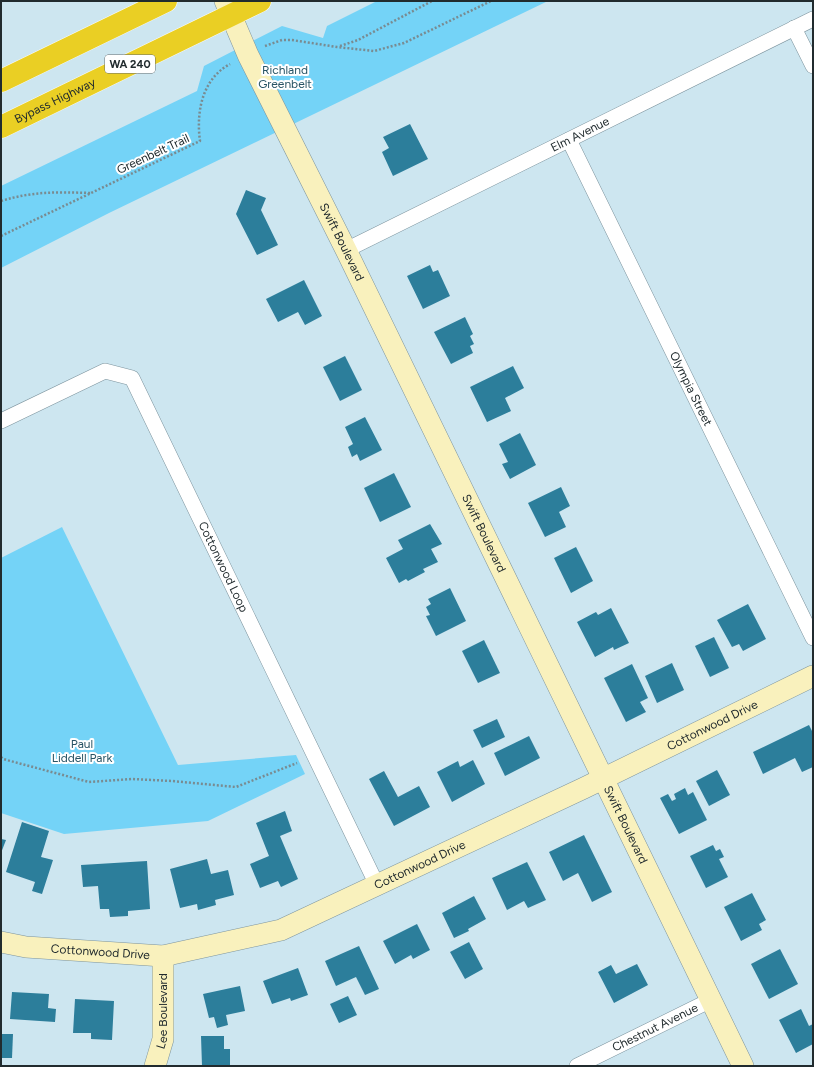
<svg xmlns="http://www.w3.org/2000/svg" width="814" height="1067" viewBox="0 0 814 1067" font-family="Figtree,sans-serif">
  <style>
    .green { fill: #74d3f7 }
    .building { fill: #2c7e9b }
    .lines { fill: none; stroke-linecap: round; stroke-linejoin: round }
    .street-casing { stroke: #7d949e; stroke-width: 16 }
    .secondary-casing { stroke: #7d949e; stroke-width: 22 }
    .highway-casing { stroke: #fff; stroke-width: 23 }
    .path { stroke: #798b91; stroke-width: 2.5; stroke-dasharray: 2 2; stroke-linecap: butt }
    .street { stroke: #fff; stroke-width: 15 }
    .secondary { stroke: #f9f1bd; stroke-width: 21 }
    .highway { stroke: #eacf24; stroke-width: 22 }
    .labels { text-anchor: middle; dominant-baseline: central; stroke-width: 4; stroke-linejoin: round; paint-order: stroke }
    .shield { fill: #fff; stroke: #646b6d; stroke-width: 1 }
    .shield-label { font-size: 11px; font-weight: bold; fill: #212b2e }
    .park-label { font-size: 12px; fill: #285465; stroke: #fff }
    .street-label { font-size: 12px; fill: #212b2e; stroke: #fff }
  </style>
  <rect width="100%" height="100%" fill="#cde6f0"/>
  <g class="green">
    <polygon points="377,1 548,1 109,213 1,268 1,186 197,91 204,66 282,26 323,38 327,26"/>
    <polygon points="62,527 178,765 296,755 305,774 208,821 64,834 1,813 1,558"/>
  </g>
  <g class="building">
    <polygon points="410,124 428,159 393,176 382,152 389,148 383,137"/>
    <polygon points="246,190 266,198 261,210 278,245 257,255 236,214"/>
    <polygon points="430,265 433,272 438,270 450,296 423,309 407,276"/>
    <polygon points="304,280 322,316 305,325 298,312 278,322 266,299"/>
    <polygon points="465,317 473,334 470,336 474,344 470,346 473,353 451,364 434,332"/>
    <polygon points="345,356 362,390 340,401 323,367"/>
    <polygon points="513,366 524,388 505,398 511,411 487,422 470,387"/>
    <polygon points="365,417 382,450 360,461 357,454 352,457 348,447 353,444 345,427"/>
    <polygon points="520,433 536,465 510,479 502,464 508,462 499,444"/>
    <polygon points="394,473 411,507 380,522 364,488"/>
    <polygon points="561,487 570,506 559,512 566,527 545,537 528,503"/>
    <polygon points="430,524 442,544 431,549 438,562 423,569 425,572 408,581 406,579 399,583 386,558 403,549 398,540"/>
    <polygon points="576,547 593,581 571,593 554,558"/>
    <polygon points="450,588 466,621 436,636 426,616 430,615 426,607 431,604 428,599"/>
    <polygon points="748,604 766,639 743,651 739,644 732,647 717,620"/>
    <polygon points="611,608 629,643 614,650 613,647 595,657 577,622 596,612 598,615"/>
    <polygon points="714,637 729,668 710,677 695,646"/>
    <polygon points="484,640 500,673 478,683 462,651"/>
    <polygon points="672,663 684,690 657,703 645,676"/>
    <polygon points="632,664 648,698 640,702 646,712 626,722 604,678"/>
    <polygon points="497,719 505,737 482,748 473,730"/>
    <polygon points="809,725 813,733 813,767 802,772 795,758 763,774 753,752"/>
    <polygon points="529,736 540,758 505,776 494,753"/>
    <polygon points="473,760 485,784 452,802 437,772 458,761 460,767"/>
    <polygon points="717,770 730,795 709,806 696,781"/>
    <polygon points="384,771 398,797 419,786 430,807 394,826 369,779"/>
    <polygon points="685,788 688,795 693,792 707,820 679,834 660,798 668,794 672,801 676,799 674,794"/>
    <polygon points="285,811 292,831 280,836 298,879 281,887 278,881 260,888 250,864 269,856 256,823"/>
    <polygon points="22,822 49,831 41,857 53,860 42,894 32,891 35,882 6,872"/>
    <polygon points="584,835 612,892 592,902 578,873 563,881 549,852"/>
    <polygon points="1,839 6,840 1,853"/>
    <polygon points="713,845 716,851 720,849 724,857 719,859 728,877 706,888 690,856"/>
    <polygon points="207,859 211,874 228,870 234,895 215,900 216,905 198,910 197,904 180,908 170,869"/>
    <polygon points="147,861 150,909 128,911 128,916 110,917 109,909 100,909 98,886 83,887 81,865"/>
    <polygon points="527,862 546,900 528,908 524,901 507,910 492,878"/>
    <polygon points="752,893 766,920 759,924 762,930 741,941 724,907"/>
    <polygon points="474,896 486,919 468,929 469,931 454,938 442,913"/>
    <polygon points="417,924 430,950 413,959 411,955 395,964 383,941"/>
    <polygon points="469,942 483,969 465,979 450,952"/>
    <polygon points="359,946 379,989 365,995 356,977 336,986 325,961"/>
    <polygon points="780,949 798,984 769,999 751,964"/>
    <polygon points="637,964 648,985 614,1003 598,972 611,965 616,974"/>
    <polygon points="298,968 308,995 291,1001 290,998 272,1004 263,981"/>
    <polygon points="240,986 245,1011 226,1015 228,1025 217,1028 214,1017 209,1018 203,994"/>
    <polygon points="12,992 49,994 48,1008 56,1009 55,1022 10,1019"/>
    <polygon points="348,996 357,1015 339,1023 330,1004"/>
    <polygon points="75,999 114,1001 112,1040 91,1039 91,1033 73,1033"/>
    <polygon points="801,1009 809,1026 813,1024 813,1044 796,1053 779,1020"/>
    <polygon points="1,1034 13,1034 12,1058 1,1058"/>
    <polygon points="201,1036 224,1036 224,1049 230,1049 230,1066 202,1066"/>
  </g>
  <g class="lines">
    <defs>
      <g id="street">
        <polyline points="794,28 813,66"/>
        <path id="s1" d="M569 140 813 638"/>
        <path id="s2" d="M346 250 813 19"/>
        <path id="s3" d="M1 421 105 371 132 378 377 885"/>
        <path id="s4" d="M577 1066 711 1000"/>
      </g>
      <g id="secondary">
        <path id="s5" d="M225 1 248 55 346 250 743 1066"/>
        <path id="s6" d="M1 942 26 947 163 956 281 930 584 788 813 676"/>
        <path id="s7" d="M155 1066 163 1039V956"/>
      </g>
      <g id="highway">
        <polyline points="1,81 166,1"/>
        <path id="s8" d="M1 127 260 1"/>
      </g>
    </defs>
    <use href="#street" class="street-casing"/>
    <use href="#secondary" class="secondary-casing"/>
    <use href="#highway" class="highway-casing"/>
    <g class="path">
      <polyline points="265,46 282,40 292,40 337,47 374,51 404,43 491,1"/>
      <polyline points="340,46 358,40 432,1"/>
      <path d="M1 201C34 191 57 192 91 193"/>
      <path d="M1 236 200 141C196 112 202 79 230 64"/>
      <polyline points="1,757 3,759 89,782 132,779 172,781 236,787 297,763"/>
    </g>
    <use href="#street" class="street"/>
    <use href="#secondary" class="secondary"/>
    <use href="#highway" class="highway"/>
  </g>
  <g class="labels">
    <rect class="shield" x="105" y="55" width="50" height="18" rx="3"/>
    <g class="shield-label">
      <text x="130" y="64">WA 240</text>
    </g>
    <g class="park-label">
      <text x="285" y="70">Richland<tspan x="285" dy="14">Greenbelt</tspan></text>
      <text x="82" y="744">Paul<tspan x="82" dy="14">Liddell Park</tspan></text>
    </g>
    <g class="street-label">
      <text stroke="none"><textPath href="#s8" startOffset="60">Bypass Highway</textPath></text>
      <text stroke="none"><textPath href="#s2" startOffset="261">Elm Avenue</textPath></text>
      <text transform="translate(153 154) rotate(-25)">Greenbelt Trail</text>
      <text stroke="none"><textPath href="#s5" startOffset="268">Swift Boulevard</textPath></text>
      <text stroke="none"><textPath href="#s1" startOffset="277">Olympia Street</textPath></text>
      <text stroke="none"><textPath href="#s5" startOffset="592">Swift Boulevard</textPath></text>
      <text stroke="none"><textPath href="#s3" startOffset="353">Cottonwood Loop</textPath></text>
      <text stroke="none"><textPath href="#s6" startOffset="761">Cottonwood Drive</textPath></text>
      <text stroke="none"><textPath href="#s5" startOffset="916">Swift Boulevard</textPath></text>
      <text stroke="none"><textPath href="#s6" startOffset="437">Cottonwood Drive</textPath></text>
      <text stroke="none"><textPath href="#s6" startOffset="100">Cottonwood Drive</textPath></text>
      <text stroke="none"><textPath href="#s7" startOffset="56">Lee Boulevard</textPath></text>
      <text stroke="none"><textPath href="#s4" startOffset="87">Chestnut Avenue</textPath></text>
    </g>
  </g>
  <rect width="814" height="1067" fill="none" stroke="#212b2e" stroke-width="4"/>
</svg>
